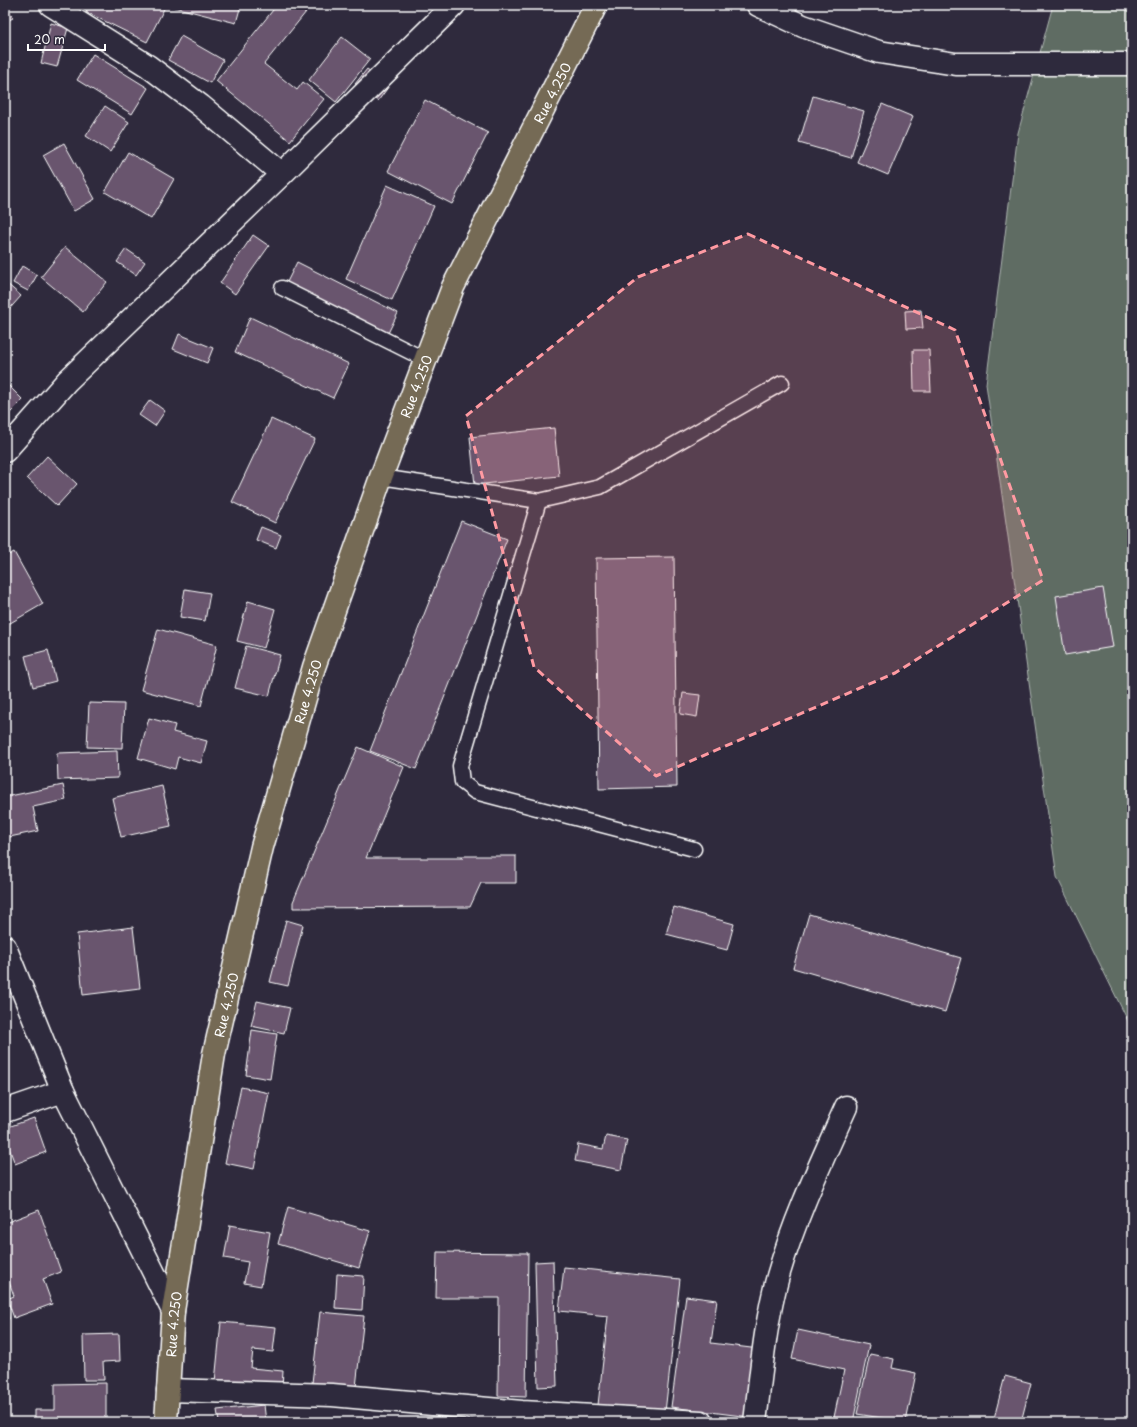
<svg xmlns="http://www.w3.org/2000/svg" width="1137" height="1427" viewBox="0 0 1137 1427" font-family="'Playpen Sans',sans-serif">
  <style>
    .green { fill: #5e6c63; stroke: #aeb6b1 }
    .building { fill: #69556e; stroke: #fff }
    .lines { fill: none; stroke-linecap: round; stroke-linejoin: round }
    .lane-casing { stroke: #fff; stroke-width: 17 }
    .street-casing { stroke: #fff; stroke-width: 25 }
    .secondary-casing { stroke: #fff; stroke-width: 25 }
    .primary-casing { stroke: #fff; stroke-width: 25 }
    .lane { stroke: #2f2a3d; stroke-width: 14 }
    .street { stroke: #2f2a3d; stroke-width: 22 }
    .secondary { stroke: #2f2a3d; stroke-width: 22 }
    .primary { stroke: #756a55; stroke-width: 22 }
    .marked { fill: #ff9aa2; fill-opacity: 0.2; stroke: #ff9aa2; stroke-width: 3; stroke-dasharray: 8 5; stroke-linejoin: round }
    .labels { text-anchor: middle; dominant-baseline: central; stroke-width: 3; stroke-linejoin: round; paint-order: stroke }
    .street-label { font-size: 13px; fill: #fff; stroke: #2f2a3d }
  </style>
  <rect width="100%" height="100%" fill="#2f2a3d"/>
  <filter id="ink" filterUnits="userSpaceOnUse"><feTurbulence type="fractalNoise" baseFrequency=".025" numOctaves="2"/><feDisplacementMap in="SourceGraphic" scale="8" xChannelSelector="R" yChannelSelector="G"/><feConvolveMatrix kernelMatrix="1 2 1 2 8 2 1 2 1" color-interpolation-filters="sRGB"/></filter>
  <g filter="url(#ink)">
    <polygon class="green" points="1053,5 1132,5 1132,1029 1057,877 986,384 1018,133"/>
    <g class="building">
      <polygon points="5,5 13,18 5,22"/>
      <polygon points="89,5 166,5 147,42 86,12"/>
      <polygon points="174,5 241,5 236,23 174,7"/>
      <polygon points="277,5 298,5 306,12 264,64 297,90 303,82 324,99 290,141 216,81"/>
      <polygon points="51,23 68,28 57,67 41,63"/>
      <polygon points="181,36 223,60 210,83 168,60"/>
      <polygon points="342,37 370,59 336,102 309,80"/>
      <polygon points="93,54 148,88 132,114 77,80"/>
      <polygon points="367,69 389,86 378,101 355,84"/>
      <polygon points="813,96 864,111 851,158 799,143"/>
      <polygon points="425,100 488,133 452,204 388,171"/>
      <polygon points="882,104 913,117 888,175 857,162"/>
      <polygon points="105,106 129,122 110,152 86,136"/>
      <polygon points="64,143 95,199 74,211 43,155"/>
      <polygon points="128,152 174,179 151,219 105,192"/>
      <polygon points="387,185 434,206 392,300 346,279"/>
      <polygon points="253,235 269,246 235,294 220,283"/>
      <polygon points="65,247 107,282 83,312 41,277"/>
      <polygon points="126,249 145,262 136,275 117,262"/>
      <polygon points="297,262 398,313 385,339 284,288"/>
      <polygon points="22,266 37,275 28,291 13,283"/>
      <polygon points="5,282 21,296 5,314"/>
      <polygon points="921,310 923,328 906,329 905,311"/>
      <polygon points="250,317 349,364 333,398 235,352"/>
      <polygon points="179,334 213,348 207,363 173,349"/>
      <polygon points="913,350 929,350 931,391 914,391"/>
      <polygon points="5,382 23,400 5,418"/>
      <polygon points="150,400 165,411 155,426 139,415"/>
      <polygon points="271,419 315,439 275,523 232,502"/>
      <polygon points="554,428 559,476 475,485 470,437"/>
      <polygon points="47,456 77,484 57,506 27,478"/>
      <polygon points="461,521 507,539 416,769 370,751"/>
      <polygon points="261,527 281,535 276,548 256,540"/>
      <polygon points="14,552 43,604 5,626 5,557"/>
      <polygon points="674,557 677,787 599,789 596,558"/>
      <polygon points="1103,588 1113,647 1065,655 1056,596"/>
      <polygon points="185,589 210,593 205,621 180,617"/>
      <polygon points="248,601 275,609 264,648 237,641"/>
      <polygon points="158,629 217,645 201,706 141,690"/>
      <polygon points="246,646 280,655 269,696 235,688"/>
      <polygon points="48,650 56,681 33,687 25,656"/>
      <polygon points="5,680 9,694 5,695"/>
      <polygon points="683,693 700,695 697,717 680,714"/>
      <polygon points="89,703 124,704 122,748 87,747"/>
      <polygon points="149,718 175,725 173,732 207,741 201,763 178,757 175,769 138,758"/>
      <polygon points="358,747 404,767 366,858 463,858 458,856 516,856 516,883 481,883 470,907 293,908 293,902"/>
      <polygon points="117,751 118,778 58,780 57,753"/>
      <polygon points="63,785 66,800 33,807 38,831 5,838 5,797"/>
      <polygon points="162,786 171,826 121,837 112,798"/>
      <polygon points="674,907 734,924 727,950 666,934"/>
      <polygon points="809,914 961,958 945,1012 793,968"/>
      <polygon points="286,920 303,925 288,986 270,982"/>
      <polygon points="133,927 140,988 83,995 77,934"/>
      <polygon points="257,1001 290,1008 284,1033 251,1026"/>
      <polygon points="252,1030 277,1034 270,1079 246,1075"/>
      <polygon points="241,1087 269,1093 254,1169 225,1163"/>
      <polygon points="34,1118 46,1152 15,1164 5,1137 5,1128"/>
      <polygon points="606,1136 627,1140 621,1170 575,1161 578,1144 603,1149"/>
      <polygon points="288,1207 370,1231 359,1268 278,1244"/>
      <polygon points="39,1210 61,1272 43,1279 52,1304 14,1318 7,1299 14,1296 5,1270 5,1223"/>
      <polygon points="230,1225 270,1232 261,1286 244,1283 248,1262 224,1258"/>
      <polygon points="437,1252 528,1253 526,1397 498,1396 499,1298 436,1298"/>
      <polygon points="553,1261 557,1386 538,1387 535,1262"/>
      <polygon points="564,1267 680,1279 665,1412 598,1405 608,1316 559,1311"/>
      <polygon points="337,1274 364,1276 362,1310 335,1308"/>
      <polygon points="686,1296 717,1300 711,1343 759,1349 750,1417 671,1407"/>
      <polygon points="5,1298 9,1319 5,1320"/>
      <polygon points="320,1312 364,1316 356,1387 312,1383"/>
      <polygon points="221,1322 276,1327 273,1352 253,1350 251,1368 283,1371 282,1388 215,1382"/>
      <polygon points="798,1330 869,1345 853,1422 833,1422 844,1370 792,1359"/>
      <polygon points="119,1334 120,1361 103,1362 104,1380 84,1380 83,1335"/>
      <polygon points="870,1354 894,1359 892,1368 916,1373 906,1422 857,1414"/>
      <polygon points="1005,1376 1031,1383 1021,1422 993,1422"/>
      <polygon points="106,1383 106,1422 35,1422 35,1410 55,1410 55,1384"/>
      <polygon points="264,1405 266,1422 219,1422 217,1410"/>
    </g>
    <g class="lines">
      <defs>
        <g id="lane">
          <polyline points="282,288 426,360"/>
          <polyline points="381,477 539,501 600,487 782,383"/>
          <polyline points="539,501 460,766 462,782 475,792 694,849"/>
        </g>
        <g id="street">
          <polyline points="51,5 148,66 201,106 282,174"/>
          <polyline points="758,5 803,26 879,52 956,64 1132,64"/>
          <polyline points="5,451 67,381 282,174 454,5"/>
          <polyline points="5,1111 63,1091"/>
          <polyline points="168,1390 332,1395 522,1412 701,1422"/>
          <path d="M755 1422C761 1374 765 1323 778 1276 795 1217 821 1163 846 1107"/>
        </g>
        <polyline id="secondary" points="5,947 63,1091 173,1311"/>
        <g id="primary">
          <path id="s1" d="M166 1422 173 1311 214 1054 262 847 314 667 381 477 453 287 596 5"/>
        </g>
      </defs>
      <use href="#lane" class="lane-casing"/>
      <use href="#street" class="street-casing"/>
      <use href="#secondary" class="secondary-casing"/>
      <use href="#primary" class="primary-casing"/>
      <use href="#lane" class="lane"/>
      <use href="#street" class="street"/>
      <use href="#secondary" class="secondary"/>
      <use href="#primary" class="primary"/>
    </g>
  </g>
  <path class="marked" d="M748 234 955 330 1043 580 895 673 656 776 534 667 466 416 638 277Z"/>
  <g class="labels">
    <g class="street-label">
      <text stroke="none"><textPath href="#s1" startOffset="1394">Rue 4.250</textPath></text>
      <text stroke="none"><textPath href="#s1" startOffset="1070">Rue 4.250</textPath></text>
      <text stroke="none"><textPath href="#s1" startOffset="746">Rue 4.250</textPath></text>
      <text stroke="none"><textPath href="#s1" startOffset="422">Rue 4.250</textPath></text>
      <text stroke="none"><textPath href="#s1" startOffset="98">Rue 4.250</textPath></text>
    </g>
  </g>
  <rect width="1137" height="1427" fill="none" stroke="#2f2a3d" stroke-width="20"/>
  <rect x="10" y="10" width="1117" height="1407" fill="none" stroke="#fff" stroke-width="1.5" filter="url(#ink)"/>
  <path d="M28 44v6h77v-6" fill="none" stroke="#ffffff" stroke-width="2"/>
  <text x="34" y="44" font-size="12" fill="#ffffff" stroke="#2f2a3d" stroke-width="3" paint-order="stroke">20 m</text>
</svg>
